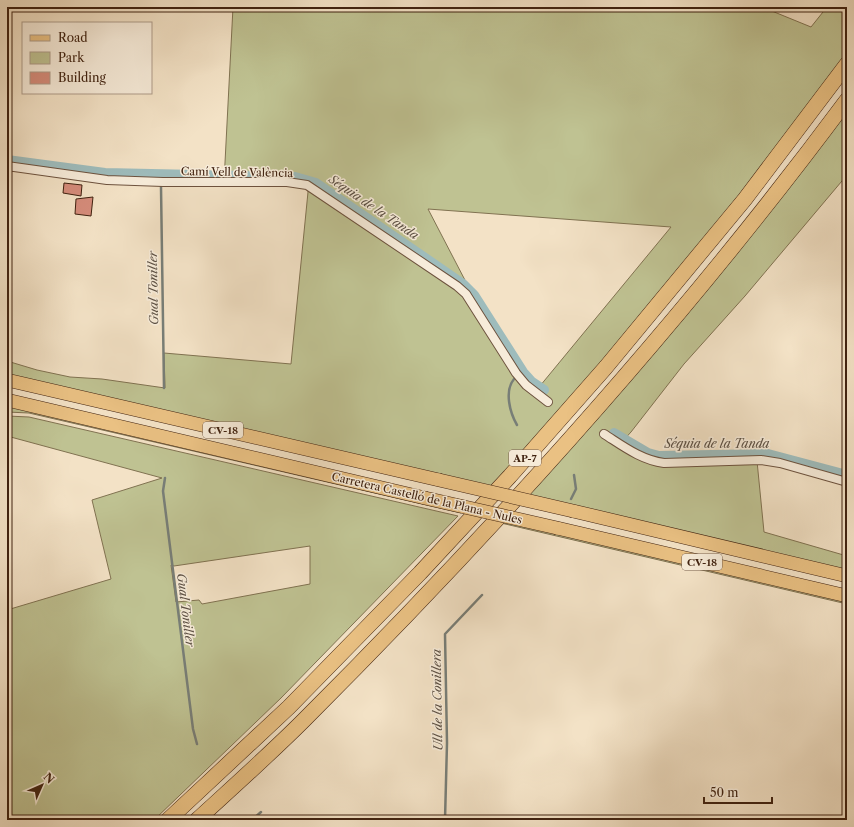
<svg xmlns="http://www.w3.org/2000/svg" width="854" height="827" viewBox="0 0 854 827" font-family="'Libre Caslon Text',serif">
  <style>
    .green { fill: #bfc292; stroke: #807251; fill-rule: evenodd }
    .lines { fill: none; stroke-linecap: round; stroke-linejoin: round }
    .stream { stroke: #787e77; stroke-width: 2.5 }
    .canal { stroke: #9ebcbc; stroke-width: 10 }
    .building { fill: #d58c7b; stroke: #402210 }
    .minor-casing { stroke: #6d523e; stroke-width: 10 }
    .primary-casing { stroke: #402210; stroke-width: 14 }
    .motorway-casing { stroke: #402210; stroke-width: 16 }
    .minor { stroke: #f7ecda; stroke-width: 8 }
    .primary { stroke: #eac183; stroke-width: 13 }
    .motorway { stroke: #eac183; stroke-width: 15 }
    .primary-bridge-casing { stroke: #402210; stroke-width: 14; stroke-linecap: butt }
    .primary-bridge { stroke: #eac183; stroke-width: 13 }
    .labels { text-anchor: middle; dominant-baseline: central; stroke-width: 3; stroke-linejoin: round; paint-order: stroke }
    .shield { fill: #f7ecda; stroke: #775f4d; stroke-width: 1 }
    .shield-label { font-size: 10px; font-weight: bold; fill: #402210 }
    .street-label { font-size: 11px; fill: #402210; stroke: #f7ecda }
    .water-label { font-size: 12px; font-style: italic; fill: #5c5044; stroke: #f7ecda }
  </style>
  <rect width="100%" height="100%" fill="#f3e2c6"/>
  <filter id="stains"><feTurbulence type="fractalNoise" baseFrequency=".005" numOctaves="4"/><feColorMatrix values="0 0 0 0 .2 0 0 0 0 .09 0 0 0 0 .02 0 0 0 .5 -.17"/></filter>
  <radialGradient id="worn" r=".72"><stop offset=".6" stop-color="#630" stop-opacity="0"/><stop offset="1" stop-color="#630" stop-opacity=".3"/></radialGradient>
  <g class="green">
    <path d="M233 7H762L811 27 827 7H847V56L825 86 658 297 492 487 7 376V361L37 370 70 377 102 379 165 388 164 353 291 364 308 192 307 185 224 182ZM428 209 671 227 535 392 516 374 466 295 467 284Z"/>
    <polygon points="847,109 847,175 745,296 684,364 631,432 620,444 651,462 757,461 764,532 847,556 847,571 526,495"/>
    <polygon points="7,404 463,511 461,513 29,413 7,412"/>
    <path d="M7 416 29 417 458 516 281 698 154 820H7V610L111 579 92 500 162 478 7 436ZM310 546V584L202 604 199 600 176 602 171 565 174 566Z"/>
    <polygon points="504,521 847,601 847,604 501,523"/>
  </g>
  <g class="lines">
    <g class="stream">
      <polyline points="161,187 164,388"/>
      <path d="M514 379C504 391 510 413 517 425"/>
      <polyline points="165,478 163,491 193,729 197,744"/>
      <polyline points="571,499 576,489 574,475"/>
      <polyline points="252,820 261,812"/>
      <polyline points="445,820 447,743 445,634 482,595"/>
    </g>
    <g class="canal">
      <polyline points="7,160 105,173 295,177 316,183 463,284 474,295 523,372 532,382 544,390"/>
      <polyline points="614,433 648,453 659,456 768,454 847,475"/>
    </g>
  </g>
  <g class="building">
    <polygon points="64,183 82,185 81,196 63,193"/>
    <polygon points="93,197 91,216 75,214 76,199"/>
  </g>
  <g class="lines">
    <defs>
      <g id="minor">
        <polyline points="7,166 107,180 163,182 287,182 307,185 457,286 466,294 516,373 526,385 548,402"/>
        <path d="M604 434C623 446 641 460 664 463L761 460 780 463 847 482"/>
      </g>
      <g id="primary">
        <polyline points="7,380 439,480"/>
        <polyline points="7,400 425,498"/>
        <polyline points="573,511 847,576"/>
        <polyline points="557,528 847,596"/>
      </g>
      <g id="motorway">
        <polyline points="168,820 289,707 420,573 510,476 606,367 745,199 847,64"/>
        <path d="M197 820C233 787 270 754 304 720 498 526 683 321 847 100"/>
      </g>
    </defs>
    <use href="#minor" class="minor-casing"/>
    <use href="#primary" class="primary-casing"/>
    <use href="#motorway" class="motorway-casing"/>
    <use href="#minor" class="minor"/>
    <use href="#primary" class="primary"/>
    <use href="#motorway" class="motorway"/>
    <defs>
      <g id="primary-bridge">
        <polyline points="439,480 573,511"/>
        <polyline points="425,498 557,528"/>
      </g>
    </defs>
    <use href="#primary-bridge" class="primary-bridge-casing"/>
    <use href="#primary-bridge" class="primary-bridge"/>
  </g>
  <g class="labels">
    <g class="shield">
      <rect x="203" y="422" width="40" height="16" rx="3"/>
      <rect x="509" y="450" width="32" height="16" rx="3"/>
      <rect x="682" y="554" width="40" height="16" rx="3"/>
    </g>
    <g class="shield-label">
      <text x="223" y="430">CV-18</text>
      <text x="525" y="458">AP-7</text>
      <text x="702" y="562">CV-18</text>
    </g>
    <g class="street-label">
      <text transform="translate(237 172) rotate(1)">Camí Vell de València</text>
      <text transform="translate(427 498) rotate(13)">Carretera Castelló de la Plana - Nules</text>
    </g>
    <g class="water-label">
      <text transform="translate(374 207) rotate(34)">Séquia de la Tanda</text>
      <text transform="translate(153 288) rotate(-91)">Gual Toniller</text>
      <text x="717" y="443">Séquia de la Tanda</text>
      <text transform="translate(186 610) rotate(83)">Gual Toniller</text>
      <text transform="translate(437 700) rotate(-91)">Ull de la Conillera</text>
    </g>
  </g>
  <rect width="854" height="827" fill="none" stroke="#f3e2c6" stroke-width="24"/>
  <rect x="8" y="8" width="838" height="811" fill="none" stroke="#402210" stroke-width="2"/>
  <rect x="12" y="12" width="830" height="803" fill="none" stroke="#402210"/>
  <rect x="22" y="22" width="130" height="72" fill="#f7ecda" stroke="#ae9b89"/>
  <rect x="30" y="35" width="20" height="6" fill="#eac183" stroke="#ae9b89"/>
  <text x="58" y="42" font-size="12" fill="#402210">Road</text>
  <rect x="30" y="52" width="20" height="12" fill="#bfc292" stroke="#ae9b89"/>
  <text x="58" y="62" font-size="12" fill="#402210">Park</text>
  <rect x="30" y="72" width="20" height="12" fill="#d58c7b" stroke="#ae9b89"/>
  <text x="58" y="82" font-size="12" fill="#402210">Building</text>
  <g transform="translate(42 785) rotate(45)" stroke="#f7ecda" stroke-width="3" paint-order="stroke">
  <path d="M0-3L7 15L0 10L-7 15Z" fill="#402210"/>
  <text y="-6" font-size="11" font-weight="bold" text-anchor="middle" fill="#402210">N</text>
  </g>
  <path d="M704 797v6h68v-6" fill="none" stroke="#402210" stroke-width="2"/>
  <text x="710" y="797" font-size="12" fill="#402210" stroke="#f7ecda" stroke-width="3" paint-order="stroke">50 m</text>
  <rect width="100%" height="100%" filter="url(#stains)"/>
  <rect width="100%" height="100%" fill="url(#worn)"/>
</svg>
